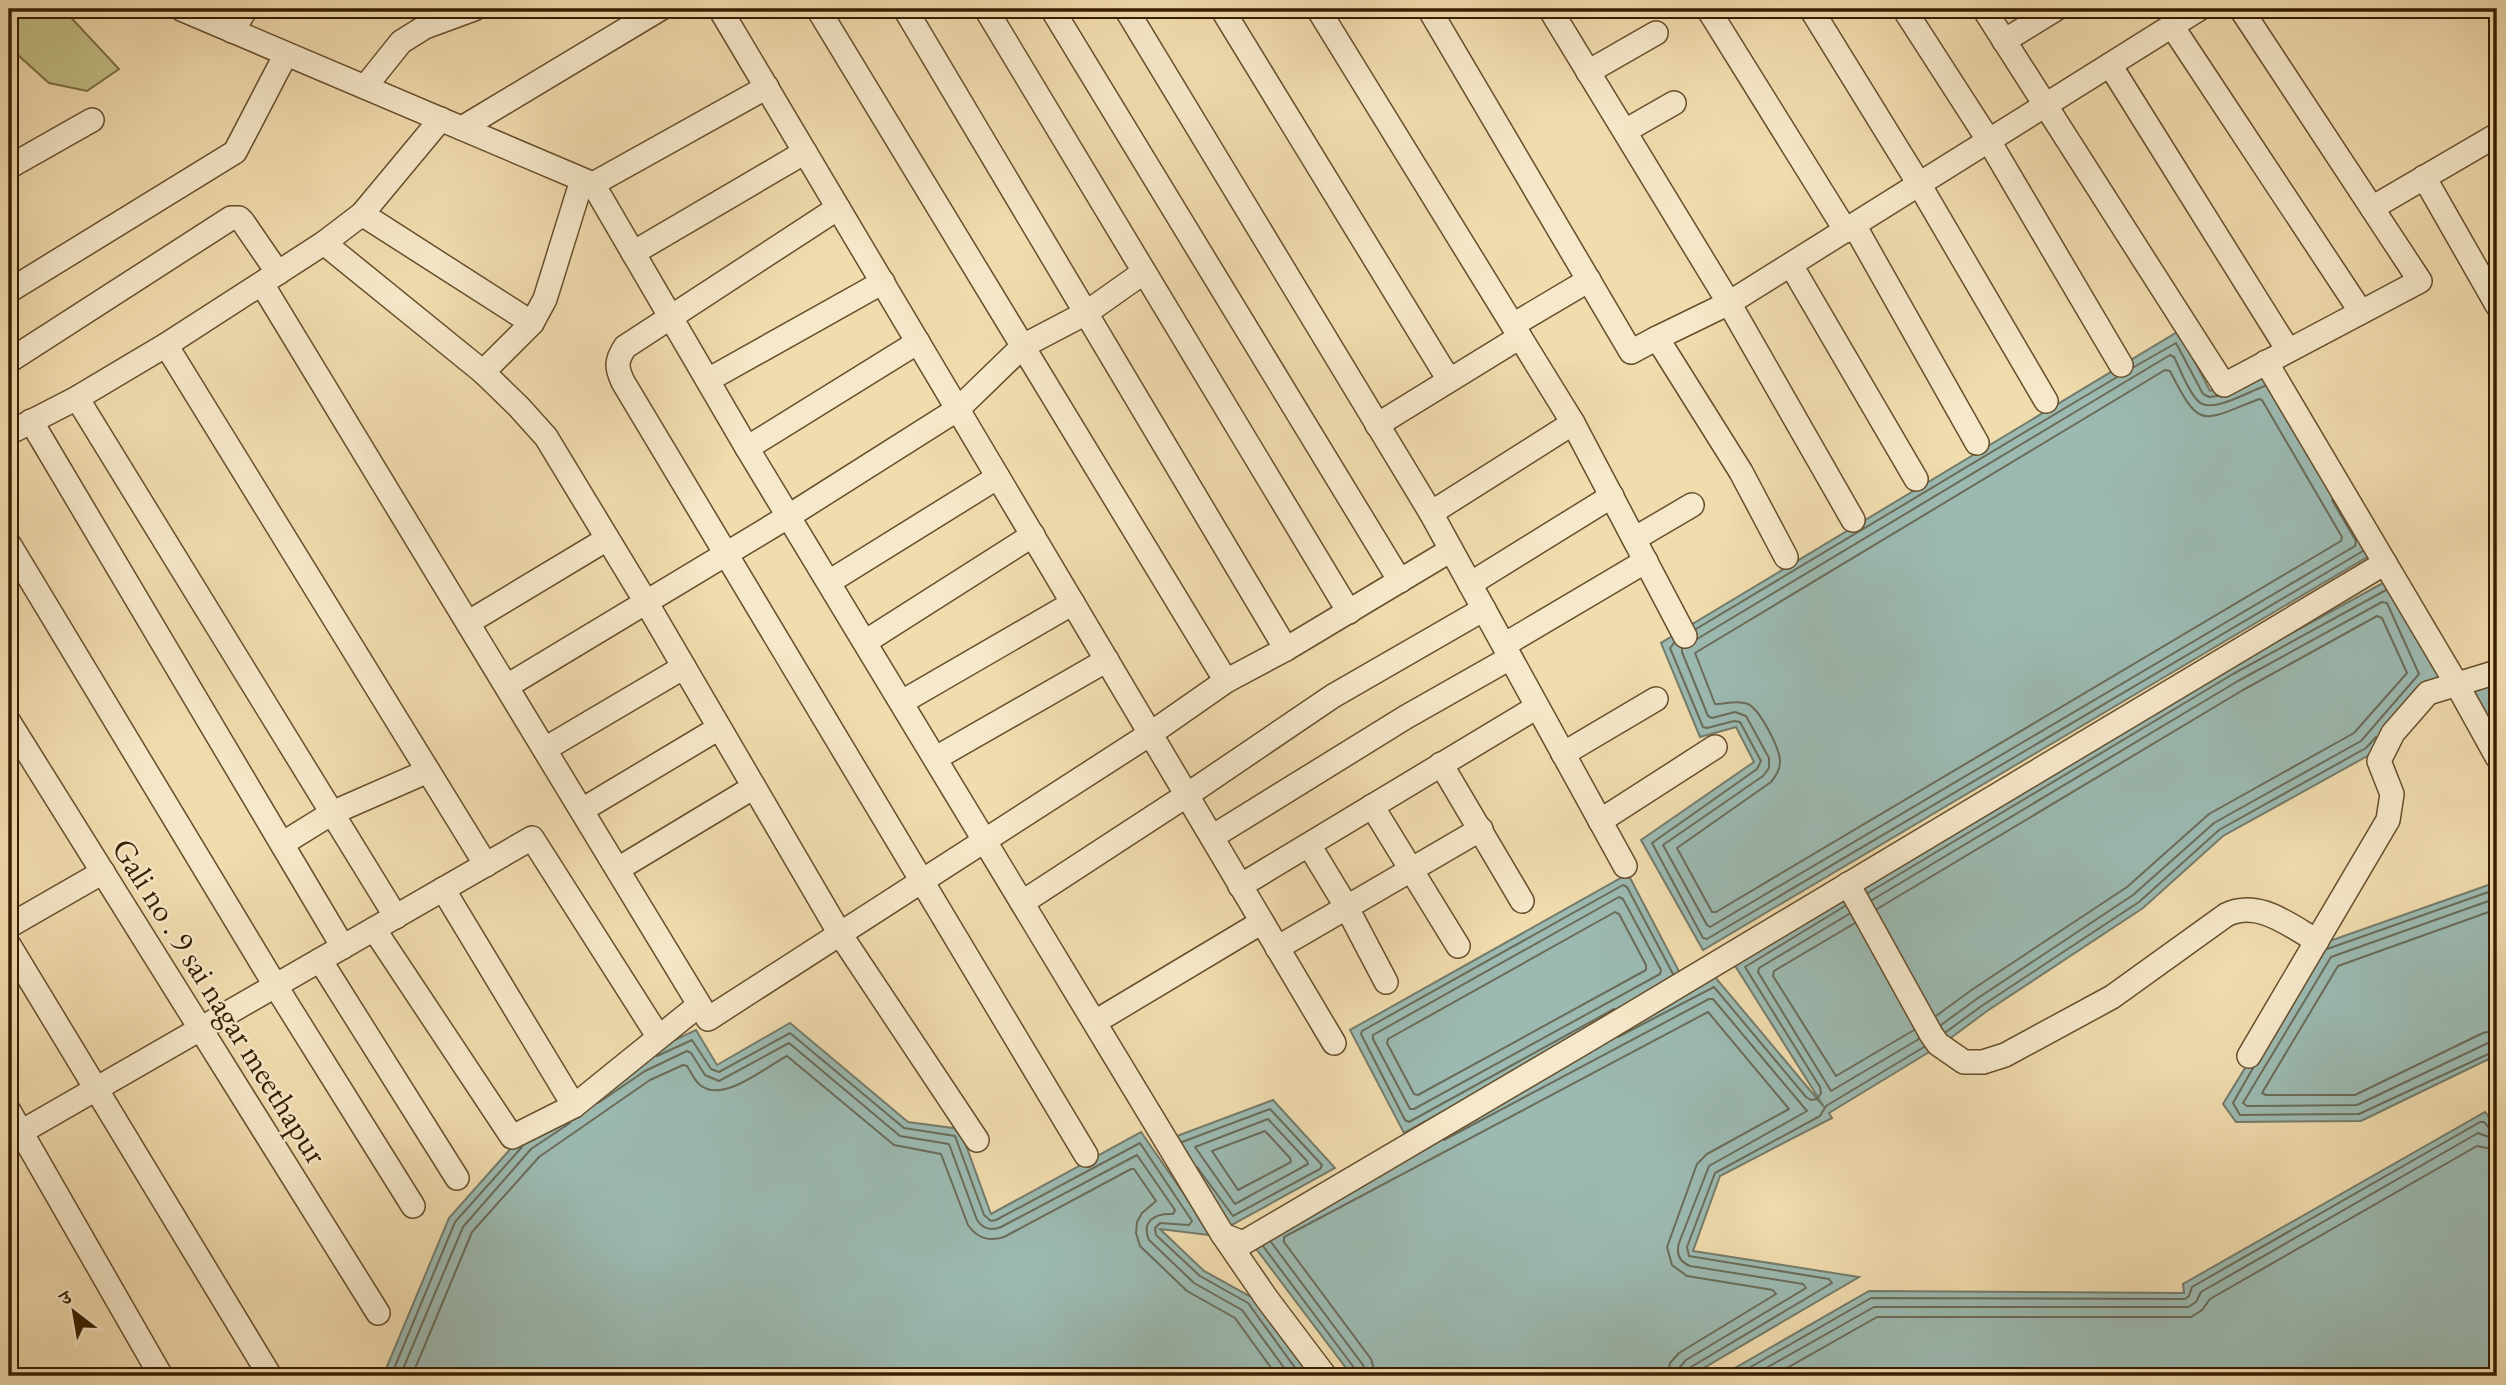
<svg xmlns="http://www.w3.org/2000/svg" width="2506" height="1385" viewBox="0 0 2506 1385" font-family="'EB Garamond','Noto Serif Devanagari',serif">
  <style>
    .green { fill: #c2be85; stroke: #7c6e42; stroke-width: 2 }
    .water { fill: #9cbab2; stroke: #747c6b; stroke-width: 2 }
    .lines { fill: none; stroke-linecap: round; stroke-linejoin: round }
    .shore { stroke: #6a6c59; stroke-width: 2 }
    .minor-casing { stroke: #664e2c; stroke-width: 26 }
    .minor { stroke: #f6e8ca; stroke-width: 23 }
    .labels { text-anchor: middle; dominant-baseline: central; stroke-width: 5; stroke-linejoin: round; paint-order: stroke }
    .street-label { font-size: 32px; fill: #371e00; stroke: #f6e8ca }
  </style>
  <rect width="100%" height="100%" fill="#f1dcae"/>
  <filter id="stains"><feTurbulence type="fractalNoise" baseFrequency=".00286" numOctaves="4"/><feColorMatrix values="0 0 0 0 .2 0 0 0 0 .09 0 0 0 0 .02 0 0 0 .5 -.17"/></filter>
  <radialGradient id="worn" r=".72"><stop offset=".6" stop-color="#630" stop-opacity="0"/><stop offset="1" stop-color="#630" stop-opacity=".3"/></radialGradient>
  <polygon class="green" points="9,9 63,9 119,69 87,91 49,83 9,47"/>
  <g class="water">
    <polygon points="2179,331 2210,391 2273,365 2379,550 1703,950 1641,840 1754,762 1736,727 1700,737 1661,643"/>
    <polygon points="2392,578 2439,677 2371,754 2223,836 2143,908 1987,1011 1944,1043 1829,1113 1832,1118 1720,1176 1693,1251 1859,1277 1690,1376 1352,1376 1242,1230 1715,977 1824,1107 1734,964 2230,667"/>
    <polygon points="2497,673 2497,748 2464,693"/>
    <polygon points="1628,874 1683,979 1404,1133 1350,1030"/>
    <polygon points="2497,882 2497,1055 2361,1121 2236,1122 2223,1104 2321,944"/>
    <polygon points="790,1023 908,1122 960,1129 991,1214 1141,1132 1186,1197 1209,1235 1160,1229 1204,1271 1253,1298 1310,1376 383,1376 449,1218 521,1137 638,1057 696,1030 717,1065"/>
    <polygon points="1273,1100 1335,1168 1230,1226 1169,1139"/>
    <polygon points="2485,1112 2497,1127 2497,1376 1721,1376 1869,1291 2184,1293 2183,1284"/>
  </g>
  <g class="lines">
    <g class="shore">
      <polyline points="2134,367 2176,343 2203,394 2209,397 2217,396"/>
      <path d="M2165 370 2170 371C2200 430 2201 422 2259 399L2262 400 2342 537 2341 541 1716 912H1712L1677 848 1771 782C1776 776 1780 770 1780 762 1780 748 1760 710 1748 704 1736 699 1725 705 1715 704L1695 653Z"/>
      <polyline points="1696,629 2117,377"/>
      <path d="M1697 639 2170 355 2174 357C2181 370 2187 390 2198 401 2211 415 2249 391 2265 386"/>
      <polyline points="1674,643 1670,648 1703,727 1707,728 1734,721 1740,722 1761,761 1757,769 1652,843 1703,938 1707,939 2363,551"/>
      <polyline points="1682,648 1682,652 1708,716 1712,718 1735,712 1746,716 1769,758 1769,768 1763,776 1663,845 1707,925 1710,927 2355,546 2356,541 2332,500"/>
      <polyline points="1868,893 2233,674 2386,590"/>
      <polygon points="1619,897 1623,899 1661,970 1660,974 1414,1109 1410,1109 1373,1039 1373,1035"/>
      <polyline points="2497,898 2331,957 2243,1103 2247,1106 2357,1105 2488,1043 2497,1041"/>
      <polyline points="1872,900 2238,681 2382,602 2387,603 2419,674 2361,741 2214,823 2133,895 1978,998 1941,1025"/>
      <polyline points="1877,909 2243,690 2377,616 2382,618 2407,673 2354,733 2209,814 2127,887 1973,989 1936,1016"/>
      <polyline points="2497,909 2338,966 2262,1093 2266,1095 2355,1095 2483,1033 2497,1030"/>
      <polygon points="1615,912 1619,914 1646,965 1646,970 1418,1095 1414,1094 1387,1043 1388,1039"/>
      <polyline points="1849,914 1759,968 1758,972 1831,1091 1919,1039"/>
      <polyline points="1855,923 1774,971 1773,976 1836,1076 1914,1030"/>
      <polyline points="2327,949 2497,889"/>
      <polyline points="1614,1009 1409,1122 1405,1120 1361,1034 1362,1031 1623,885 1627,887 1673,974"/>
      <polyline points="1946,1032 1983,1005 2139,902 2219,830 2366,748 2376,737"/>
      <polyline points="1618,1037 1714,987 1806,1097 1811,1100 1817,1099 1821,1093 1820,1087 1745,967 1845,906"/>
      <polyline points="657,1056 692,1040 711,1069 719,1072 790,1033 904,1128 955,1136 984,1215 991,1221 996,1220 1140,1143 1192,1221 1189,1225 1160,1223 1155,1228 1156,1235 1200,1276 1248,1303 1301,1376"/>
      <polyline points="2253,1068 2233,1103 2240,1115 2359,1114 2497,1050"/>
      <path d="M598 1103 645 1071 687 1051 691 1053 705 1075 719 1081 789 1043 900 1136 949 1144 977 1220C983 1229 991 1231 1001 1227L1137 1155 1175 1210 1173 1214C1155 1213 1141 1221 1149 1240L1194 1283 1242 1310 1290 1376"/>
      <polygon points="1268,1119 1307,1161 1308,1164 1235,1204 1195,1147"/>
      <polygon points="1265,1131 1290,1158 1291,1162 1238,1190 1212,1151"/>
      <path d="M1444 1140 1709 999H1713L1807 1111 1709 1166 1679 1243C1676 1254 1680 1262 1690 1266L1803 1284 1806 1288 1686 1360 1680 1367 1679 1376"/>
      <polyline points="1182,1142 1270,1109 1322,1165 1320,1169 1233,1216 1197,1167"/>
      <polyline points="1271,1242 1363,1365 1366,1376"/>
      <polyline points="1263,1246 1355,1369 1357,1376"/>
      <polyline points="391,1376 455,1222 522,1147"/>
      <polyline points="400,1376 463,1227 531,1149 570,1123"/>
      <path d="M412 1376 472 1232 539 1157 650 1080 683 1065 687 1066C691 1072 694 1080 700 1085 723 1104 765 1067 787 1056L894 1145 941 1154 968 1225C977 1238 989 1242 1004 1237L1131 1169H1134L1156 1201 1142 1213 1137 1222 1136 1233 1140 1246 1187 1291 1235 1318 1277 1376"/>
      <polyline points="1376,1376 1371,1359 1284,1242 1284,1237 1708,1012 1789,1109 1707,1154 1697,1164 1667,1247 1672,1265 1687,1276 1773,1290 1776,1294 1679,1353 1670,1363 1668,1376"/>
      <polyline points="1687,1376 1691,1367 1832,1283 1829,1279 1689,1256 1687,1247 1715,1173 1820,1116 1826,1106 1924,1047"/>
      <polyline points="1735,1376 1871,1298 2185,1299 2189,1296 2192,1287 2480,1122 2484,1122 2491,1130 2497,1131"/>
      <polyline points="1752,1376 1874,1307 2188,1307 2196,1302 2201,1292 2478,1133 2497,1140"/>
      <polyline points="1773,1376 1877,1317 2191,1317 2202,1310 2210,1299 2477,1146 2497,1150"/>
    </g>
    <defs>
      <g id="minor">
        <polyline points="181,9 593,184 747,448 1223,1235 1243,1243 1593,1037 2385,563"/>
        <polyline points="720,9 1334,1043"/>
        <polyline points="818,9 1226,681"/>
        <polyline points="905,9 1286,649"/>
        <polyline points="986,9 1349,612"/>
        <polyline points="1052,9 1400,581"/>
        <polyline points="1126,9 1431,513 1625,866"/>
        <polyline points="1222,9 1449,380"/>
        <polyline points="1318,9 1573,423 1685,636"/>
        <polyline points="1429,9 1631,352 1657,338 1741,472 1786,557"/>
        <polyline points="1550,9 1729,303 1853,520"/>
        <polyline points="1708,9 1846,231"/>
        <polyline points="1811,9 1919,184 2046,401"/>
        <polyline points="1904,9 1989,141 2121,365"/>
        <polyline points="1984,9 2224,385 2420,281 2241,9"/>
        <polyline points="2172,26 2361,312"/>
        <polyline points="232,31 246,9"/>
        <polyline points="2004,41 2056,9"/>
        <polyline points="2110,65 2288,350"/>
        <polyline points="1588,72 1656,33"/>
        <polyline points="365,87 401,42 425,27 474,9"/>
        <polyline points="462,128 660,9"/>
        <polyline points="1625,131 1674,103"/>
        <polyline points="9,167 92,120"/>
        <polyline points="2424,177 2497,305"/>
        <polyline points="593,184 767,87"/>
        <path d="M838 208 625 347C616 361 616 367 623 382L1086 1155"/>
        <polyline points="2372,208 2497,135"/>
        <polyline points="362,214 532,323"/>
        <polyline points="1854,225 1977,443"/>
        <polyline points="324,243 483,372 519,407 546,437 646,602 840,934 977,1140"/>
        <polyline points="633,253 805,152"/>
        <polyline points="1791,265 1916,479"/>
        <polyline points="262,284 708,1019 1150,734 1226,681 1286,649 1451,550"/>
        <polyline points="9,291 235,152 286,54"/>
        <polyline points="1513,325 1589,280"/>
        <polyline points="1657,338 1729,303 2199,9"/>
        <polyline points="166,345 486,865"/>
        <polyline points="9,361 231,218 239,218 243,222 278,273"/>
        <polyline points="2266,362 2456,683 2497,757"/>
        <polyline points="483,372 532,323 545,299 582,180"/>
        <polyline points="708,380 883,282"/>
        <polyline points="77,398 396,917"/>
        <polyline points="31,421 343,947"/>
        <polyline points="1377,425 1520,337"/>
        <polyline points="9,433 77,398 166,345 324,243 362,214 441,119"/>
        <polyline points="747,448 918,342"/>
        <polyline points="1431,513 1573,423"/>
        <polyline points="1634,539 1692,505"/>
        <polyline points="9,544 275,985 413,1206"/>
        <polyline points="829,582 998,477"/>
        <polyline points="1470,584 1612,496"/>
        <polyline points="469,622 607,539"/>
        <polyline points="865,642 1033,535"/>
        <polyline points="1504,645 1646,561"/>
        <polyline points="507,686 789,516 958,409 1023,346 1086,313 1144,272"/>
        <polyline points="902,702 1073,603"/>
        <polyline points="9,722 378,1313"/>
        <polyline points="545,749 684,667"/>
        <polyline points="1563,754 1656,699"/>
        <polyline points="936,758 1107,660"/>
        <polyline points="1441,764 1522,901"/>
        <polyline points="1372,806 1458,946"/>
        <polyline points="582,810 719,728"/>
        <polyline points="1600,821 1715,747"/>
        <polyline points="1212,837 1406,717 1510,658"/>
        <polyline points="282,844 332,813 428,771"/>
        <polyline points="1309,845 1346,906 1386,982"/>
        <polyline points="618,869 754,787"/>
        <path d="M1848 884 1931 1034 1938 1044 1964 1062H1983L2005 1055 2112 997 2226 915C2258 899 2289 925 2317 941"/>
        <polyline points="1240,886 1537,707"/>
        <polyline points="443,889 574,1106"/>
        <polyline points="1023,902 1187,795 1333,696 1484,609"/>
        <polyline points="9,926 103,872"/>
        <polyline points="374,929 512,1137 574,1106 699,1005"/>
        <polyline points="9,945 270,1376"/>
        <polyline points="1277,948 1481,829"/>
        <polyline points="320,960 457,1178"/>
        <polyline points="1095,1022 1262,922"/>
        <polyline points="2249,1056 2388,820 2392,794 2379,761 2393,733 2428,693 2497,672"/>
        <polyline points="9,1111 161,1376"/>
        <polyline points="9,1139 532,838 658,1036"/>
        <polyline points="1223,1235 1267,1299 1325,1376"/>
      </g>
    </defs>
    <use href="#minor" class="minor-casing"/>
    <use href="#minor" class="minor"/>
  </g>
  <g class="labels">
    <g class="street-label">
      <text transform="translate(220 1001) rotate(58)">Gali no . 9 sai nagar meethapur</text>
    </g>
  </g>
  <rect width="2506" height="1385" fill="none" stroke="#f1dcae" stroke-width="35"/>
  <rect x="10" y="10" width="2485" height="1364" fill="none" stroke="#371e00" stroke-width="3.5"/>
  <rect x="18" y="18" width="2471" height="1350" fill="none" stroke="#371e00" stroke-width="2"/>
  <g transform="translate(74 1312) rotate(329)" stroke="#f6e8ca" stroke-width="5" paint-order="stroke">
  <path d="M0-5L12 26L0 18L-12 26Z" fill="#371e00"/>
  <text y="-10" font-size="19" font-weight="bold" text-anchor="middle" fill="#371e00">उ</text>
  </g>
  <rect width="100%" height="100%" filter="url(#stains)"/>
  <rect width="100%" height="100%" fill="url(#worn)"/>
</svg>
